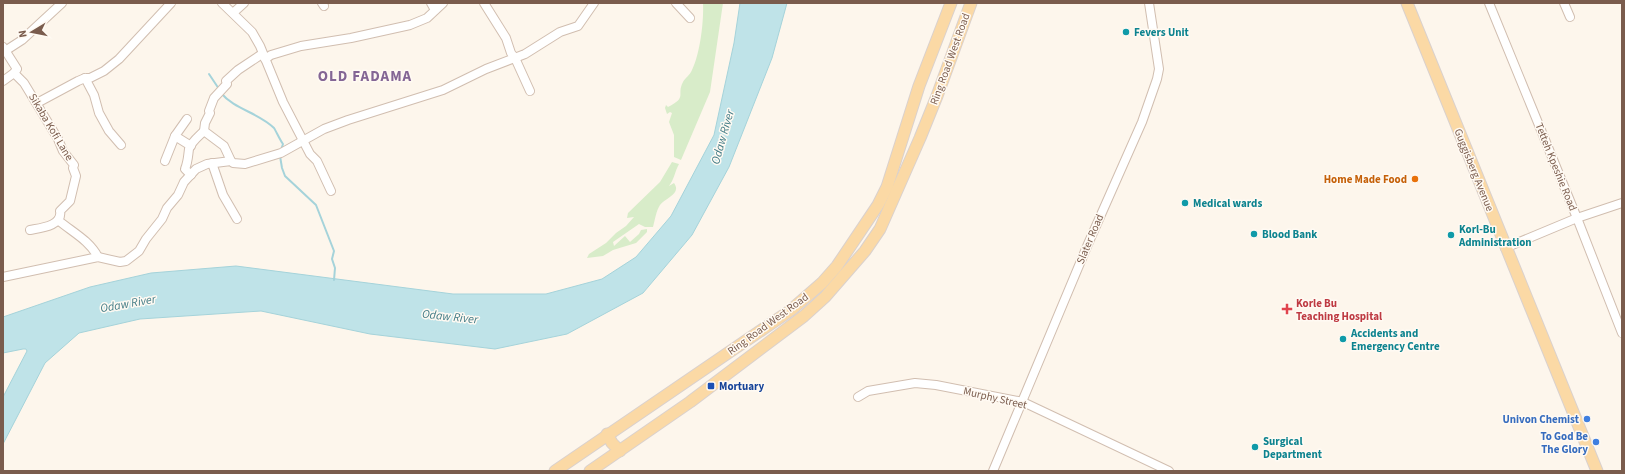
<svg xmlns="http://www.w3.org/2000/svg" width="1625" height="474" viewBox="0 0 1625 474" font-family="'Source Sans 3',sans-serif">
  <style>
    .green { fill: #d8ecc9 }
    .water { fill: #bfe3e8; stroke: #a5d3da }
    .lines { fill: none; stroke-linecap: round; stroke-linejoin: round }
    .stream { stroke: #a5d3da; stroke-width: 2 }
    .minor-casing { stroke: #d1beb0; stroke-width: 10 }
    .major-casing { stroke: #dad1cd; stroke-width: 13 }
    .minor { stroke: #fff; stroke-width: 8 }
    .major { stroke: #fbd9a5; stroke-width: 11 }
    .culture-dot { fill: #0f9aa8; stroke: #fffaf3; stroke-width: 1.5 }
    .food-dot { fill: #e8710a; stroke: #fffaf3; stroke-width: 1.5 }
    .health-dot { fill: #e0444e; stroke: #fffaf3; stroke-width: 1.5 }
    .transit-dot { fill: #1a4fb4; stroke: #fffaf3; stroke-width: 1.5 }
    .shop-dot { fill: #3f7fe0; stroke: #fffaf3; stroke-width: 1.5 }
    .labels { text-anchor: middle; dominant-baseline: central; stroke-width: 3; stroke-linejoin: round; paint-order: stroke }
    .culture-label { font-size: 11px; font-weight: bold; fill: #0d838f; stroke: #fffaf3; text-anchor: start }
    .street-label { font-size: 11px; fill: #7a5c4d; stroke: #fffaf3 }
    .food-label { font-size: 11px; font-weight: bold; fill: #c56008; stroke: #fffaf3; text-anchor: end }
    .health-label { font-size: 11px; font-weight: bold; fill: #be3a42; stroke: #fffaf3; text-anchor: start }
    .transit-label { font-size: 11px; font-weight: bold; fill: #164399; stroke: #fffaf3; text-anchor: start }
    .shop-label { font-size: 11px; font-weight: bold; fill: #366cbe; stroke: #fffaf3; text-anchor: end }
    .water-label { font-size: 12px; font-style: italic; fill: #437c86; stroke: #fffaf3 }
    .district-label { font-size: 15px; font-weight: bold; letter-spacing: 1px; fill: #846695; stroke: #fffaf3 }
  </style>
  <rect width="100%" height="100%" fill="#fdf6ec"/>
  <g class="green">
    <path d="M703 3H723L710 92 681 160 674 157V135L669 122 672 113 670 112 667 114 665 108 666 105 668 107C688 97 676 95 683 82 685 78 690 75 692 70 700 54 704 21 703 3Z"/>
    <path d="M672 162 679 164C675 171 674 180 669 186L674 183C682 194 665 198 660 205 656 211 655 220 653 227H645L639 224 613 242 614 246 625 236 630 242 639 234 641 230 647 229V232L636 243 613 250 603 256 587 258 589 254 606 243 616 233 626 226 634 217 627 218 628 213 660 182Z"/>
  </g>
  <polygon class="water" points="740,3 787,3 772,58 729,167 692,235 643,293 567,334 495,349 370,334 261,311 140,319 79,333 45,363 3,444 3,397 27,351 26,349 23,349 3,353 3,317 90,287 151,273 236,266 453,294 546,294 602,279 636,257 671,216 714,135 734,43"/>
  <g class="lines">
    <g class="stream">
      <polyline points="209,74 219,89"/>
      <path d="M221 93C234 109 259 113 274 128 276 131 280 140 283 144L281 150"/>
      <polyline points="280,156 282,168 285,176 316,205 334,251 332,259 335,268 334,280"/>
    </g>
    <defs>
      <g id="minor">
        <polyline points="222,3 252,32 260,46 283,102 310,154 317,161 331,191"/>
        <polyline points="322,3 324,6"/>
        <polyline points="431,3 435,10"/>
        <polyline points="484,3 506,38 511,53 515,58 530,91"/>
        <polyline points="676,3 690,18"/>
        <polyline points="1489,3 1577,218 1622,333"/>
        <polyline points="1564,3 1570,17"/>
        <polyline points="233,13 244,3"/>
        <path d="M3 47 17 69 14 73 24 83 58 139 63 151 74 165 73 168 76 176 70 201 60 211C63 226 40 228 30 230"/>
        <polyline points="5,51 22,40 62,3"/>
        <polyline points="265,59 271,55 301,46 351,38 410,25 427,18 443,3"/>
        <polyline points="85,78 94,95 99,113 109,131 121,145"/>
        <polyline points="3,81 14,73"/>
        <polyline points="37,103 78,81 85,78 90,78 104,71 119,59 171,3"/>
        <polyline points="187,119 175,136 191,146"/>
        <polyline points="165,161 175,136"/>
        <polyline points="231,161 224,146 204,131 205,123 210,113 209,111 214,98 227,84 226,81 238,70 262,54"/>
        <polyline points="212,163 223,195 237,219"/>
        <path d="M191 175 185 169C188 162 188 156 189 149 191 142 199 136 204 131"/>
        <path d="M58 220C72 232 89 240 98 257"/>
        <polyline points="1505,248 1577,218 1622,203"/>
        <polyline points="3,277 98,257 120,262 126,261 139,251 146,239 162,219 167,208 178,195 184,182 196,169 207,164 231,161 233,163 245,164 281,153 324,129 348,120 443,90 486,69 525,54 560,32 578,26 594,3"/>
        <polyline points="858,397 868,391 915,383 936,385 1023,402 1169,471"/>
        <polyline points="993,471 1088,244 1142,122 1157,79 1159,69 1149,3"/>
      </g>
      <g id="major">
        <polyline points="1407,3 1597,471"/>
        <polyline points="607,434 612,443 620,451"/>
        <polyline points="555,471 791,310 822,283 837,266 878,205 887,187 919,86 951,3"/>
        <polyline points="590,471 690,402 804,316 825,297 865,251 880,229 920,138 937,96 971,3"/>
      </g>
    </defs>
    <use href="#minor" class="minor-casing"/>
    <use href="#major" class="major-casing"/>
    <use href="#minor" class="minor"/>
    <use href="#major" class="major"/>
  </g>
  <g class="culture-dot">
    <circle cx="1126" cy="32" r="4"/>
    <circle cx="1185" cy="203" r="4"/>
    <circle cx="1254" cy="234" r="4"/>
    <circle cx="1451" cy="235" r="4"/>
    <circle cx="1343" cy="339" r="4"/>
    <circle cx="1255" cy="447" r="4"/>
  </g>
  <circle class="food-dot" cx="1415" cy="179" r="4"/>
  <path class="health-dot" d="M1285 303h4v4h4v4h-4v4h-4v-4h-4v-4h4z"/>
  <rect class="transit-dot" x="707" y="382" width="8" height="8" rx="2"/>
  <g class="shop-dot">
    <circle cx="1587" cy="419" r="4"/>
    <circle cx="1596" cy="442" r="4"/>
  </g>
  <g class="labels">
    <g class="culture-label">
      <text x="1134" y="32">Fevers Unit</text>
      <text x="1193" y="203">Medical wards</text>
      <text x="1459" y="229">Korl-Bu<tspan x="1459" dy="13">Administration</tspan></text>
      <text x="1262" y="234">Blood Bank</text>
      <text x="1351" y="333">Accidents and<tspan x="1351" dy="13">Emergency Centre</tspan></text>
      <text x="1263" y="441">Surgical<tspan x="1263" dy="13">Department</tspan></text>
    </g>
    <g class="street-label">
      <text transform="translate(950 59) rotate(-70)">Ring Road West Road</text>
      <text transform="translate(51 127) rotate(59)">Sikaba Kofi Lane</text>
      <text transform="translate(1556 167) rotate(68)">Tetteh Kpeshie Road</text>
      <text transform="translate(1474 170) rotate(68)">Guggisberg Avenue</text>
      <text transform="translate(1090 239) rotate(-67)">Slater Road</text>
      <text transform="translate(768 324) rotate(-36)">Ring Road West Road</text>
      <text transform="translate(995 398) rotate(13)">Murphy Street</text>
    </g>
    <g class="food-label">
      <text x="1407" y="179">Home Made Food</text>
    </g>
    <g class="health-label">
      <text x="1296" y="303">Korle Bu<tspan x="1296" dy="13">Teaching Hospital</tspan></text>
    </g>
    <g class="transit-label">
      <text x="719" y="386">Mortuary</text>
    </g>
    <g class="shop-label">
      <text x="1579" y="419">Univon Chemist</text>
      <text x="1588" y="436">To God Be<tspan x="1588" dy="13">The Glory</tspan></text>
    </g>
    <g class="water-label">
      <text transform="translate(723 137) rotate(-74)">Odaw River</text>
      <text transform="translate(128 304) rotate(-10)">Odaw River</text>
      <text transform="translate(450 317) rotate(6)">Odaw River</text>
    </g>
    <g class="district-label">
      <text x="365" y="76">OLD FADAMA</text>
    </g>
  </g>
  <rect width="1625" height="474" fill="none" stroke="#7a5c4d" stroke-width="8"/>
  <g transform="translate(32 32) rotate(260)" stroke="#fffaf3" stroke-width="3" paint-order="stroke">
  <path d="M0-3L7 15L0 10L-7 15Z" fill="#7a5c4d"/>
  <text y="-6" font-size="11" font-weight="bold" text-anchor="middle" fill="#7a5c4d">N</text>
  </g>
</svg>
